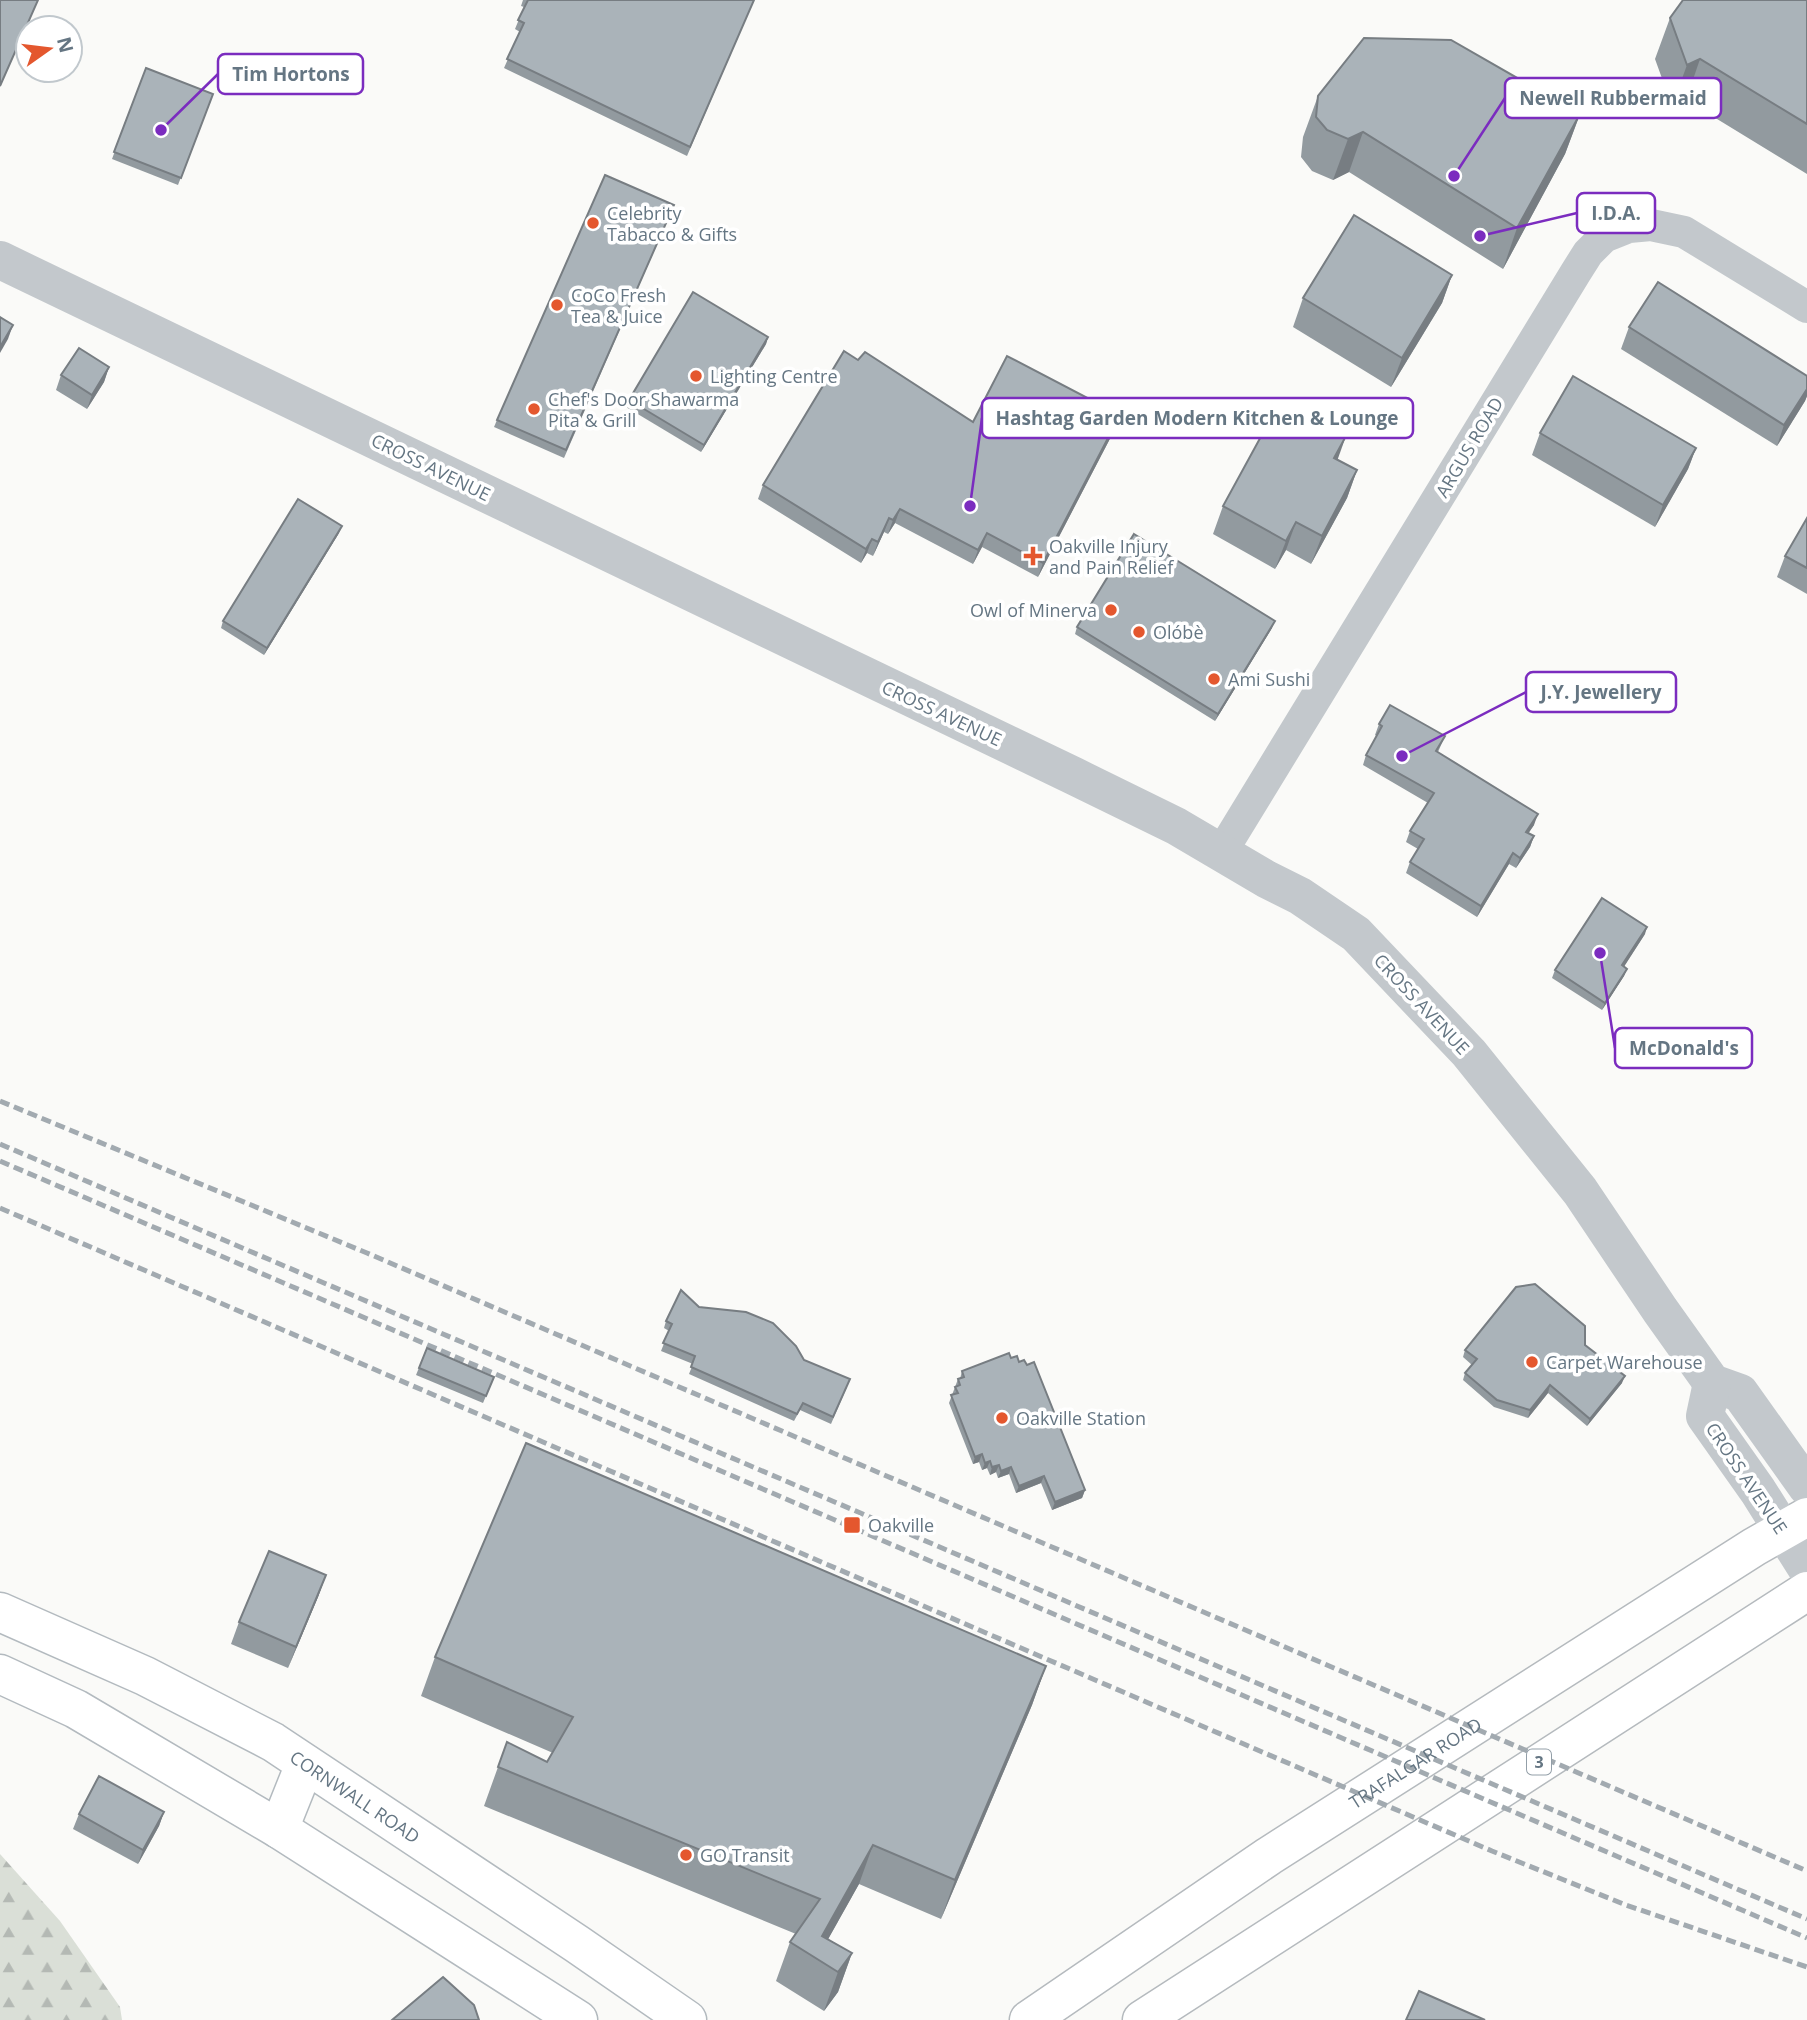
<svg xmlns="http://www.w3.org/2000/svg" width="1807" height="2020" viewBox="0 0 1807 2020" font-family="'Open Sans',sans-serif">
  <style>
    .forest { fill: url(#forest-firs) }
    .lines { fill: none; stroke-linecap: round; stroke-linejoin: round }
    .secondary-casing { stroke: #b3babf; stroke-width: 41 }
    .primary-casing { stroke: #b5babe; stroke-width: 41 }
    .minor { stroke: #c3c8cc; stroke-width: 32 }
    .tertiary { stroke: #c3c8cc; stroke-width: 38 }
    .secondary { stroke: #fff; stroke-width: 38 }
    .primary { stroke: #fff; stroke-width: 38 }
    .rail { stroke: #a2aab0; stroke-width: 5; stroke-dasharray: 10 5; stroke-linecap: butt }
    .wall { fill: #929a9f }
    .shaded-wall { fill: #777d82 }
    .building { fill: #aab3b9; stroke: #777d82; stroke-width: 2 }
    .poi-dot { fill: #e4572e; stroke: #fff; stroke-width: 2.5 }
    .labels { text-anchor: middle; dominant-baseline: central; stroke-width: 7; stroke-linejoin: round; paint-order: stroke }
    .shield { fill: #fff; stroke: #939fa8; stroke-width: 2 }
    .shield-label { font-size: 16px; font-weight: bold; fill: #657683 }
    .poi-label { font-size: 18px; fill: #657683; stroke: #fff; text-anchor: start }
    .street-label { font-size: 18px; fill: #657683; stroke: #fff }
    .leader { fill: none; stroke: #7b2cbf; stroke-width: 2.5 }
    .callout-dot { fill: #7b2cbf; stroke: #fff; stroke-width: 2.5 }
    .callout { fill: #fff; stroke: #7b2cbf; stroke-width: 2.5 }
    .callout-label { font-size: 19px; text-anchor: middle; font-weight: bold; fill: #657683 }
  </style>
  <defs>
    <pattern id="forest-firs" width="22" height="20" patternUnits="userSpaceOnUse" patternTransform="scale(1.75)"><rect width="22" height="20" fill="#dadfd7"/><path d="M5 1l3.5 6h-7zM16 11l3.5 6h-7z" fill="#b4b9b4"/></pattern>
  </defs>
  <rect width="100%" height="100%" fill="#fafaf8"/>
  <polygon class="forest" points="0,1854 60,1921 120,2007 122,2020 0,2020"/>
  <g class="lines">
    <defs>
      <g id="secondary">
        <path id="s1" d="M0 1612 145 1676 273 1742 577 1944 687 2020"/>
        <polyline points="0,1674 76,1709 279,1829 578,2020"/>
        <polyline points="279,1829 305,1764"/>
      </g>
      <g id="primary">
        <path id="s2" d="M1029 2020 1269 1856 1754 1547 1807 1517"/>
        <polyline points="1142,2020 1807,1591"/>
      </g>
    </defs>
    <use href="#secondary" class="secondary-casing"/>
    <use href="#primary" class="primary-casing"/>
    <polyline class="minor" points="1221,853 1576,272 1588,253 1604,237 1629,227 1651,225 1684,232 1807,307"/>
    <g class="tertiary">
      <polyline points="0,260 1074,776 1176,826 1266,879 1300,896 1356,934 1469,1053 1580,1191 1660,1310 1712,1383 1740,1393 1807,1487"/>
      <polyline points="1712,1383 1705,1416 1758,1491 1807,1569"/>
    </g>
    <use href="#secondary" class="secondary"/>
    <use href="#primary" class="primary"/>
    <g class="rail">
      <polyline points="0,1101 367,1253 1807,1871"/>
      <polyline points="0,1144 1807,1919"/>
      <polyline points="0,1161 1807,1938"/>
      <polyline points="0,1208 1492,1851 1626,1905 1807,1967"/>
    </g>
  </g>
  <g class="wall">
    <polygon points="523,0 754,0 687,156 504,68 520,32 515,29 524,7 521,6"/>
    <polygon points="1807,0 1807,174 1686,100 1672,106 1655,59 1670,18"/>
    <polygon points="146,68 213,94 178,185 112,159"/>
    <polygon points="1318,96 1580,114 1565,154 1503,269 1349,172 1333,180 1312,171 1301,157 1303,137"/>
    <polygon points="671,212 564,458 494,427 497,420"/>
    <polygon points="1452,275 1442,303 1391,387 1293,327 1303,298"/>
    <polygon points="1629,327 1807,376 1807,396 1805,401 1777,446 1621,349"/>
    <polygon points="768,337 766,344 701,452 626,407 629,400"/>
    <polygon points="858,360 973,422 1115,429 1038,577 982,547 973,564 895,523 888,534 884,532 873,556 867,553 861,563 758,499 763,485"/>
    <polygon points="109,367 104,382 87,409 56,390 61,375"/>
    <polygon points="1540,433 1696,448 1688,469 1655,527 1532,455"/>
    <polygon points="1337,459 1357,470 1347,498 1311,564 1286,550 1275,569 1213,534 1223,506"/>
    <polygon points="1807,518 1807,594 1777,577 1785,556"/>
    <polygon points="339,533 264,655 221,628 223,621"/>
    <polygon points="1077,627 1272,628 1215,721 1075,634"/>
    <polygon points="1379,724 1445,736 1438,752 1534,825 1528,833 1534,836 1530,847 1516,868 1509,864 1477,917 1406,873 1410,862 1418,849 1406,842 1410,831 1428,803 1363,765 1366,755 1377,736 1375,735"/>
    <polygon points="1645,934 1624,966 1627,969 1624,976 1602,1010 1552,978 1555,970"/>
    <polygon points="699,1307 804,1360 847,1387 831,1424 800,1410 794,1421 689,1374 693,1364 661,1351 669,1331 664,1328 666,1321"/>
    <polygon points="1585,1345 1622,1383 1587,1426 1548,1393 1528,1418 1494,1407 1463,1380 1465,1373 1472,1365 1463,1357 1465,1350"/>
    <polygon points="427,1348 494,1377 483,1403 416,1375"/>
    <polygon points="1011,1358 1019,1362 1085,1490 1082,1498 1052,1510 1041,1483 1016,1493 1009,1474 998,1478 996,1472 990,1475 987,1468 982,1470 979,1462 973,1464 949,1403 958,1379 960,1379 962,1371"/>
    <polygon points="326,1575 318,1597 288,1668 231,1644 239,1622"/>
    <polygon points="435,1657 1046,1666 1032,1705 941,1919 859,1884 828,1939 852,1953 838,1992 824,2011 776,1981 790,1942 796,1934 484,1806 498,1767 547,1762 553,1753 421,1696"/>
    <polygon points="164,1812 159,1826 138,1864 73,1829 79,1814"/>
  </g>
  <g class="shaded-wall">
    <polygon points="1700,59 1686,100 1672,106 1687,65"/>
    <polygon points="1580,114 1565,154 1503,269 1517,228"/>
    <polygon points="1363,132 1349,172 1333,180 1348,139"/>
    <polygon points="1452,275 1442,303 1391,387 1402,358"/>
    <polygon points="13,325 8,339 0,353 0,347"/>
    <polygon points="768,337 766,344 701,452 704,445"/>
    <polygon points="109,367 104,382 87,409 92,395"/>
    <polygon points="1807,389 1807,396 1805,401 1777,446 1784,425"/>
    <polygon points="1120,415 1115,429 1038,577 1043,563"/>
    <polygon points="1346,436 1336,464 1334,458"/>
    <polygon points="1696,448 1688,469 1655,527 1663,505"/>
    <polygon points="1357,470 1347,498 1311,564 1322,536"/>
    <polygon points="900,509 895,523 888,534 893,520"/>
    <polygon points="889,518 884,532 873,556 878,542"/>
    <polygon points="1296,522 1286,550 1275,569 1286,541"/>
    <polygon points="342,526 339,533 264,655 267,648"/>
    <polygon points="987,533 982,547 973,564 978,550"/>
    <polygon points="872,539 867,553 861,563 866,549"/>
    <polygon points="1275,621 1272,628 1215,721 1218,714"/>
    <polygon points="1538,814 1534,825 1522,843 1526,832"/>
    <polygon points="1534,836 1530,847 1516,868 1520,858"/>
    <polygon points="1513,853 1509,864 1477,917 1481,906"/>
    <polygon points="1647,927 1645,934 1620,973 1622,965"/>
    <polygon points="1627,969 1624,976 1602,1010 1605,1003"/>
    <polygon points="1625,1376 1622,1383 1587,1426 1590,1419"/>
    <polygon points="1550,1385 1548,1393 1528,1418 1530,1410"/>
    <polygon points="982,1454 979,1462 973,1464 975,1457"/>
    <polygon points="990,1461 987,1468 982,1470 985,1463"/>
    <polygon points="999,1465 996,1472 990,1475 992,1467"/>
    <polygon points="1011,1467 1009,1474 998,1478 1001,1471"/>
    <polygon points="1044,1476 1041,1483 1016,1493 1019,1486"/>
    <polygon points="1085,1490 1082,1498 1052,1510 1055,1502"/>
    <polygon points="326,1575 318,1597 288,1668 296,1647"/>
    <polygon points="1046,1666 1032,1705 941,1919 955,1880"/>
    <polygon points="164,1812 159,1826 138,1864 143,1850"/>
    <polygon points="873,1845 859,1884 817,1959 822,1936"/>
    <polygon points="852,1953 838,1992 824,2011 838,1972"/>
  </g>
  <g class="building">
    <polygon points="0,0 38,0 0,86"/>
    <polygon points="528,0 754,0 690,147 507,59 524,23 518,20"/>
    <polygon points="1683,0 1807,0 1807,124 1700,59 1687,65 1670,18"/>
    <polygon points="1364,38 1451,40 1580,114 1517,228 1363,132 1348,139 1327,130 1316,117 1318,96"/>
    <polygon points="146,68 213,94 181,178 114,152"/>
    <polygon points="605,175 674,205 566,450 497,420"/>
    <polygon points="1354,215 1452,275 1402,358 1303,298"/>
    <polygon points="1658,282 1807,376 1807,389 1784,425 1629,327"/>
    <polygon points="693,292 768,337 704,445 629,400"/>
    <polygon points="0,317 13,325 0,347"/>
    <polygon points="79,348 109,367 92,395 61,375"/>
    <polygon points="844,351 858,360 865,352 973,422 1007,356 1120,415 1043,563 987,533 978,550 900,509 893,520 889,518 878,542 872,539 866,549 763,485"/>
    <polygon points="1573,376 1696,448 1663,505 1540,433"/>
    <polygon points="1281,400 1346,436 1334,458 1357,470 1322,536 1296,522 1286,541 1223,506"/>
    <polygon points="298,499 342,526 267,648 223,621"/>
    <polygon points="1807,518 1807,568 1785,556"/>
    <polygon points="1134,534 1275,621 1218,714 1077,627"/>
    <polygon points="1390,705 1445,736 1436,751 1538,814 1526,832 1534,836 1520,858 1513,853 1481,906 1410,862 1424,839 1410,831 1434,793 1366,755 1382,726 1379,724"/>
    <polygon points="1602,898 1647,927 1622,965 1627,969 1605,1003 1555,970"/>
    <polygon points="1535,1284 1585,1326 1585,1345 1625,1376 1590,1419 1550,1385 1530,1410 1497,1400 1465,1373 1477,1359 1465,1350 1516,1287"/>
    <polygon points="681,1290 699,1307 746,1312 773,1323 796,1346 804,1360 850,1379 833,1417 803,1403 797,1414 691,1367 695,1356 663,1343 672,1324 666,1321"/>
    <polygon points="427,1348 494,1377 486,1396 419,1368"/>
    <polygon points="1009,1353 1011,1358 1017,1356 1019,1362 1024,1360 1027,1365 1034,1362 1085,1490 1055,1502 1044,1476 1019,1486 1011,1467 1001,1471 999,1465 992,1467 990,1461 985,1463 982,1454 975,1457 951,1395 958,1393 955,1387 960,1385 958,1379 964,1377 962,1371"/>
    <polygon points="526,1443 1046,1666 955,1880 873,1845 822,1936 852,1953 838,1972 790,1942 820,1899 498,1767 507,1742 547,1762 573,1717 435,1657"/>
    <polygon points="269,1551 326,1575 296,1647 239,1622"/>
    <polygon points="99,1776 164,1812 143,1850 79,1814"/>
    <polygon points="443,1977 474,2005 479,2020 392,2020"/>
    <polygon points="1419,1991 1485,2020 1406,2020"/>
  </g>
  <g class="poi-dot">
    <circle cx="593" cy="223" r="7"/>
    <circle cx="557" cy="305" r="7"/>
    <circle cx="696" cy="376" r="7"/>
    <circle cx="534" cy="409" r="7"/>
    <path d="M1029.5 545.5h7v7h7v7h-7v7h-7v-7h-7v-7h7z"/>
    <circle cx="1111" cy="610" r="7"/>
    <circle cx="1139" cy="632" r="7"/>
    <circle cx="1214" cy="679" r="7"/>
    <circle cx="1532" cy="1362" r="7"/>
    <circle cx="1002" cy="1418" r="7"/>
    <rect x="843" y="1516" width="18" height="18" rx="3.5"/>
    <circle cx="686" cy="1855" r="7"/>
  </g>
  <g class="labels">
    <rect class="shield" x="1527" y="1749.5" width="24" height="25" rx="5"/>
    <g class="shield-label">
      <text x="1539" y="1762">3</text>
    </g>
    <g class="poi-label">
      <text x="607" y="213">Celebrity<tspan x="607" dy="21">Tabacco &amp; Gifts</tspan></text>
      <text x="571" y="295">CoCo Fresh<tspan x="571" dy="21">Tea &amp; Juice</tspan></text>
      <text x="710" y="376">Lighting Centre</text>
      <text x="548" y="399">Chef's Door Shawarma<tspan x="548" dy="21">Pita &amp; Grill</tspan></text>
      <text x="1049" y="546">Oakville Injury<tspan x="1049" dy="21">and Pain Relief</tspan></text>
      <text x="1097" y="610" text-anchor="end">Owl of Minerva</text>
      <text x="1153" y="632">Olóbè</text>
      <text x="1228" y="679">Ami Sushi</text>
      <text x="1546" y="1362">Carpet Warehouse</text>
      <text x="1016" y="1418">Oakville Station</text>
      <text x="868" y="1525">Oakville</text>
      <text x="700" y="1855">GO Transit</text>
    </g>
    <g class="street-label">
      <text transform="translate(1469 447) rotate(-59)">ARGUS ROAD</text>
      <text transform="translate(431 467) rotate(26)">CROSS AVENUE</text>
      <text transform="translate(942 713) rotate(25)">CROSS AVENUE</text>
      <text transform="translate(1422 1004) rotate(47)">CROSS AVENUE</text>
      <text transform="translate(1747 1478) rotate(56)">CROSS AVENUE</text>
      <text stroke="none"><textPath href="#s2" startOffset="464">TRAFALGAR ROAD</textPath></text>
      <text stroke="none"><textPath href="#s1" startOffset="401">CORNWALL ROAD</textPath></text>
    </g>
  </g>
  <path class="leader" d="M161 130L218 74M1454 176L1505 98M1480 236L1577 213M970 506L982 418M1402 756L1526 692M1600 953L1615 1048"/>
  <g class="callout-dot">
    <circle cx="161" cy="130" r="7"/>
    <circle cx="1454" cy="176" r="7"/>
    <circle cx="1480" cy="236" r="7"/>
    <circle cx="970" cy="506" r="7"/>
    <circle cx="1402" cy="756" r="7"/>
    <circle cx="1600" cy="953" r="7"/>
  </g>
  <g class="callout">
    <rect x="218" y="54" width="145" height="40" rx="7"/>
    <rect x="1505" y="78" width="216" height="40" rx="7"/>
    <rect x="1577" y="193" width="78" height="40" rx="7"/>
    <rect x="982" y="398" width="431" height="40" rx="7"/>
    <rect x="1526" y="672" width="150" height="40" rx="7"/>
    <rect x="1615" y="1028" width="137" height="40" rx="7"/>
  </g>
  <g class="callout-label">
    <text x="291" y="81">Tim Hortons</text>
    <text x="1613" y="105">Newell Rubbermaid</text>
    <text x="1616" y="220">I.D.A.</text>
    <text x="1197" y="425">Hashtag Garden Modern Kitchen &amp; Lounge</text>
    <text x="1601" y="699">J.Y. Jewellery</text>
    <text x="1684" y="1055">McDonald's</text>
  </g>
  <g transform="translate(49 49) rotate(76)"><circle r="33" fill="#ffffff" stroke="#c1c8cd" stroke-width="2"/>
  <path d="M0-5L12 26L0 18L-12 26Z" fill="#e4572e"/>
  <text y="-10" font-size="19" font-weight="bold" text-anchor="middle" fill="#657683">N</text>
  </g>
</svg>
